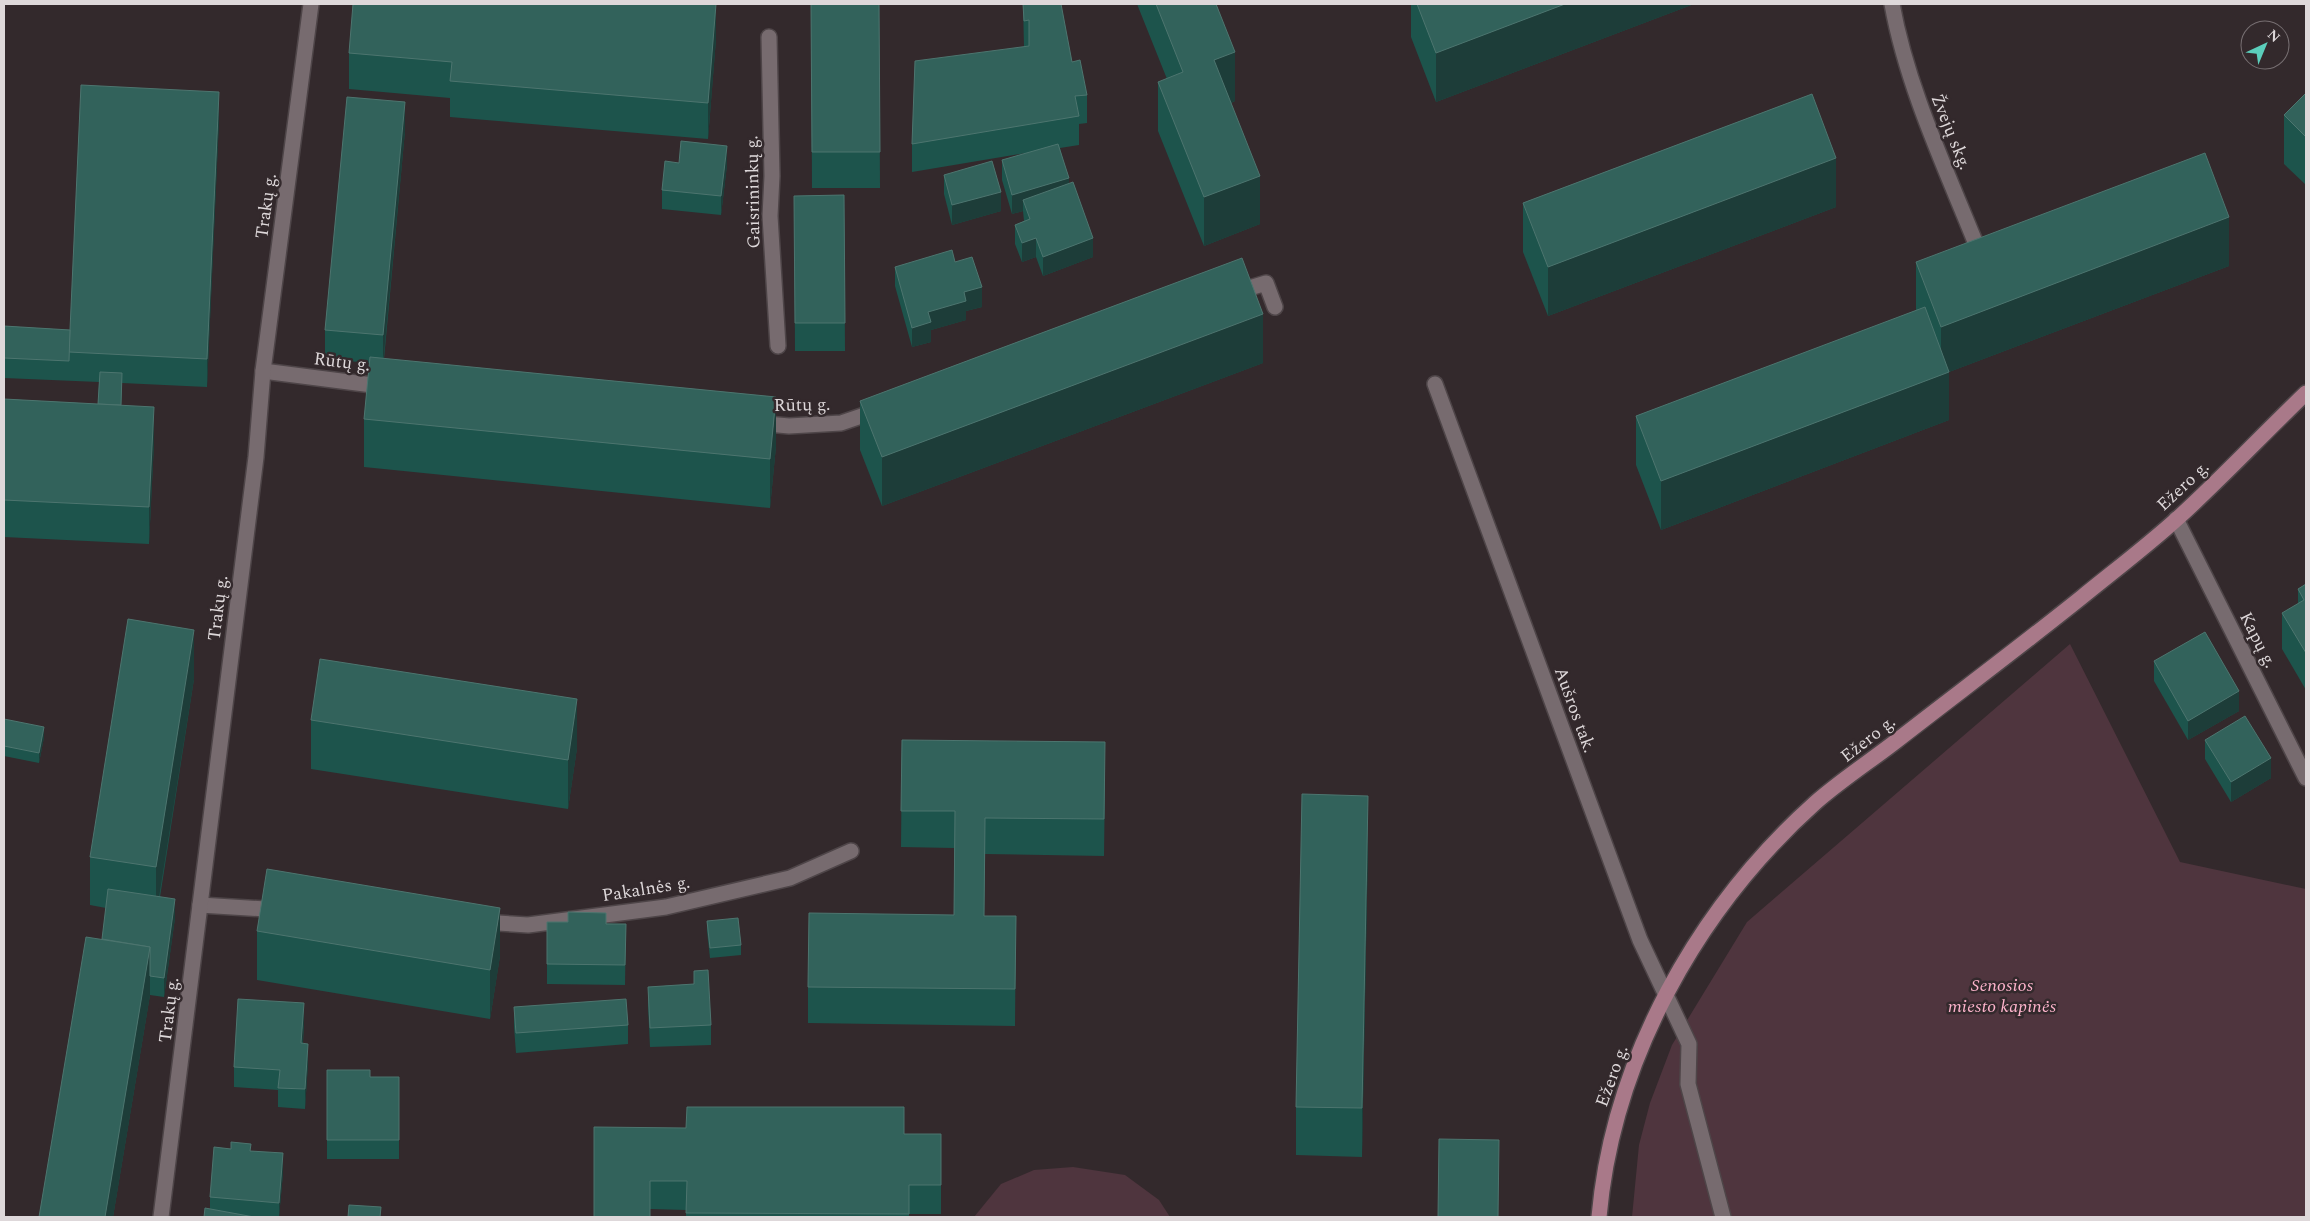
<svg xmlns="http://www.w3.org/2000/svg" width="2310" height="1221" viewBox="0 0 2310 1221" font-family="Spectral,serif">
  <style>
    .green { fill: #4f353e }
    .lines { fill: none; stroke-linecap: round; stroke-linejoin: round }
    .minor-casing { stroke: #4e4548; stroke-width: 18 }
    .major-casing { stroke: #4e4548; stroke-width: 18 }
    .minor { stroke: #776b6f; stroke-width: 15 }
    .major { stroke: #a97989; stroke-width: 15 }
    .wall { fill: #1d544c }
    .shaded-wall { fill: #1d3d39 }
    .building { fill: #32625b; stroke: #4d756f }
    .labels { text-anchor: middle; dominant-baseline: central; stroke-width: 5; stroke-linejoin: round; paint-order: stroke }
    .street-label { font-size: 18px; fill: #ded8da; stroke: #33292c }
    .park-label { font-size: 18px; font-style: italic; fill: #feb4cc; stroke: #33292c }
  </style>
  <rect width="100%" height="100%" fill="#33292c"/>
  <g class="green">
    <polygon points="2070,644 2180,862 2306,889 2306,1217 1632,1217 1639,1145 1650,1103 1672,1045 1747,922"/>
    <polygon points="1073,1167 1125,1175 1159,1200 1170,1217 974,1217 1001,1184 1034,1170"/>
  </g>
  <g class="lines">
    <defs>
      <g id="minor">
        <path d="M1892 4C1908 92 1949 175 1982 259"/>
        <polyline points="769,37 772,176 770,216 778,346"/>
        <polyline points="1233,293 1266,283 1275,307"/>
        <polyline points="263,371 388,387"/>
        <polyline points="1435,384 1640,940 1689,1044 1688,1084 1723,1217"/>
        <polyline points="757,423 789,426 841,423 879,410"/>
        <polyline points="2176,519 2306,778"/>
        <polyline points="200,905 281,910"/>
        <polyline points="481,922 528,925 666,907 790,878 851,851"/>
        <polyline points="161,1217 256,457 263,371 311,4"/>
      </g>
      <path id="major" d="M1599 1217C1613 1059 1698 908 1815 803 1840 781 1869 762 1895 742 1958 693 2021 646 2082 597 2114 571 2147 546 2178 518 2222 478 2263 434 2306 393"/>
    </defs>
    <use href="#minor" class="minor-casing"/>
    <use href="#major" class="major-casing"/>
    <use href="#minor" class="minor"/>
    <use href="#major" class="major"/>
  </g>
  <g class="wall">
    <polygon points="811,4 879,4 880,188 812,188"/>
    <polygon points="1023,4 1072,62 1087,95 1087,123 1079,124 1079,145 1060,148 1069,183 1093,257 1043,276 1036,257 1022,262 1015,244 1015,225 1024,221 1023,211 1012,214 1002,180 1002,160 1026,153 912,172 912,144 1024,47"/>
    <polygon points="1137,4 1216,4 1235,101 1231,103 1260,224 1204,246 1158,131 1158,82 1167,79"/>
    <polygon points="1411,4 1694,4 1436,102 1411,37"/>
    <polygon points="716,39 708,139 450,117 450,98 349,89 349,53"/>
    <polygon points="2306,93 2306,185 2284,164 2284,115"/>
    <polygon points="219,120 207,387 122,383 121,405 154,443 149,544 4,537 4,399 98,404 99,382 4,378 4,326 70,330"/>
    <polygon points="405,131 384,359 776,446 770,508 364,467 364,419 370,363 325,359 325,330"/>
    <polygon points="679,163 727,165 721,215 662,209 662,190"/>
    <polygon points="944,175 1001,211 952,225 944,194"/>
    <polygon points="844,195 845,351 795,351 794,196"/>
    <polygon points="1523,203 1836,207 1548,316 1523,252"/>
    <polygon points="955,262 982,307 966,311 966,320 931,330 931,342 912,347 895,286 895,267"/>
    <polygon points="1916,262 2229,266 1949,372 1949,420 1661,530 1636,465 1636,416 1916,311"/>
    <polygon points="1263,363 882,506 860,450 860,401"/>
    <polygon points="2306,584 2306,690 2282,649 2282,613 2298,604 2298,589"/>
    <polygon points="2154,661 2239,711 2188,740 2154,681"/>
    <polygon points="194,679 160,897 175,918 164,997 150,995 113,1217 39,1217 102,939 106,908 90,905 90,857"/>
    <polygon points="4,719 44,737 39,763 4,756"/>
    <polygon points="311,720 577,748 568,809 311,769"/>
    <polygon points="902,740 1105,779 1104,856 985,854 984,916 1016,916 1015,1026 808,1023 808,987 954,915 954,848 901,847"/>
    <polygon points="2205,740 2271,778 2231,802 2205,759"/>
    <polygon points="1368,845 1362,1157 1296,1155 1296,1107"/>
    <polygon points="707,921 741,945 741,955 710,958 707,931"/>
    <polygon points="547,922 626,924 625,985 547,984"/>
    <polygon points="257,931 500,956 490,1019 257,980"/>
    <polygon points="694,971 711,1025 711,1045 650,1047 648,1006 648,987 694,984"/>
    <polygon points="514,1007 628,1025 628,1044 516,1053 514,1027"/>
    <polygon points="304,1023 303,1043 308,1063 305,1109 278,1107 278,1090 234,1087 234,1067"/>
    <polygon points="327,1070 370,1077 399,1077 399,1159 327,1159"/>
    <polygon points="594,1127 904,1134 941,1134 941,1214 909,1214 909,1217 686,1217 686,1210 650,1209"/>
    <polygon points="251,1151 283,1173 279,1217 204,1217 210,1209 210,1197"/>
  </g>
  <g class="shaded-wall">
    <polygon points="716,4 716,39 708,139 708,103"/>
    <polygon points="1565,4 1694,4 1436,102 1436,53"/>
    <polygon points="1235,52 1235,101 1214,109 1214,60"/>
    <polygon points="219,92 219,120 207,387 207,359"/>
    <polygon points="405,102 405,131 383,364 383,335"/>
    <polygon points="727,146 727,165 721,215 721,196"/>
    <polygon points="1836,158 1836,207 1548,316 1548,267"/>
    <polygon points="1260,176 1260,224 1204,246 1204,197"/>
    <polygon points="1069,178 1069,198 1023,200 1023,211 1012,214 1012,195"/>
    <polygon points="1001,192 1001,211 952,225 952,205"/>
    <polygon points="2229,217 2229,266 1949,372 1949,420 1661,530 1661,481 1941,375 1941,327"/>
    <polygon points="1036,238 1036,257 1022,262 1022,243"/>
    <polygon points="1093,238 1093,257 1043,276 1043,257"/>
    <polygon points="982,287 982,307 966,311 966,320 931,330 931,342 912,347 912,328 928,312 964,292"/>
    <polygon points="1263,314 1263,363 882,506 882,457"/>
    <polygon points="776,397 776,446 770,508 770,459"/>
    <polygon points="154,407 154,443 149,544 149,507"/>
    <polygon points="194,630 194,679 156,916 156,867"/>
    <polygon points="2239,691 2239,711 2188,740 2188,721"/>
    <polygon points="577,699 577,748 568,809 568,760"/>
    <polygon points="44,727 44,737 39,763 39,753"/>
    <polygon points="2271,758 2271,778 2231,802 2231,782"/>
    <polygon points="1368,796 1368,845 1362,1157 1362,1108"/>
    <polygon points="175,899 175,918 164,997 164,978"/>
    <polygon points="500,908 500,956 490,1019 490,970"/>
    <polygon points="150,947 150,995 113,1217 105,1217"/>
    <polygon points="304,1003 304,1023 301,1062 301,1043"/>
    <polygon points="308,1044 308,1063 305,1109 305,1089"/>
    <polygon points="283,1153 283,1173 279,1217 279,1203"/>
  </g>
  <g class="building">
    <polygon points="353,4 716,4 708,103 450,81 452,62 349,53"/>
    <polygon points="811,4 879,4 880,152 812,152"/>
    <polygon points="1023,4 1061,4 1072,62 1080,60 1087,95 1075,96 1079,116 912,144 915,61 1029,46 1029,20 1024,21"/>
    <polygon points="1156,4 1216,4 1235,52 1214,60 1260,176 1204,197 1158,82 1183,72"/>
    <polygon points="1417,4 1565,4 1436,53"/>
    <polygon points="81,85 219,92 207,359 69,352"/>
    <polygon points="2306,93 2306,137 2284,115"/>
    <polygon points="1812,94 1836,158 1548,267 1523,203"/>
    <polygon points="347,97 405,102 383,335 325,330"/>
    <polygon points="681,141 727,146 721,196 662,190 665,161 679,163"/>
    <polygon points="1058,144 1069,178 1012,195 1002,160"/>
    <polygon points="2205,153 2229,217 1941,327 1916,262"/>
    <polygon points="992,161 1001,192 952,205 944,175"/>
    <polygon points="1073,182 1093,238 1043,257 1036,238 1022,243 1015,225 1030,219 1023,200"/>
    <polygon points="844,195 845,323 795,323 794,196"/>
    <polygon points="952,250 955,262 972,257 982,287 964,292 966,301 928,312 931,322 912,328 895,267"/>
    <polygon points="1242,258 1263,314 882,457 860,401"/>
    <polygon points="1925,307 1949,372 1661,481 1636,416"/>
    <polygon points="4,326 70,330 69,361 4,358"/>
    <polygon points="370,357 776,397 770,459 364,419"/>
    <polygon points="100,372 122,373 121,405 98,404"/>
    <polygon points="4,399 154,407 149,507 4,500"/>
    <polygon points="2306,584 2306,653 2282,613 2304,600 2298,589"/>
    <polygon points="128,619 194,630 156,867 90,857"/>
    <polygon points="2205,632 2239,691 2188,721 2154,661"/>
    <polygon points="320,659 577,699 568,760 311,720"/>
    <polygon points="2245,716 2271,758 2231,782 2205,740"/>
    <polygon points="4,719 44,727 39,753 4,746"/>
    <polygon points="902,740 1105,742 1104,819 985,818 984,916 1016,916 1015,989 808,987 809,913 954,915 955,811 901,811"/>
    <polygon points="1302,794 1368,796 1362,1108 1296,1107"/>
    <polygon points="267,869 500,908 490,970 257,931"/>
    <polygon points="108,889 175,899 164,978 150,976 150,947 102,939"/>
    <polygon points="568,912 606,913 606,924 626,924 625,965 547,964 547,922 568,922"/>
    <polygon points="738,918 741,945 710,948 707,921"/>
    <polygon points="86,937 150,947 105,1217 39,1217"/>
    <polygon points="708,970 711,1025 650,1028 648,987 694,984 694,971"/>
    <polygon points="238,999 304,1003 301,1043 308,1044 305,1089 278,1088 280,1070 234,1067"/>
    <polygon points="626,999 628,1025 516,1033 514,1007"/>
    <polygon points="327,1070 370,1070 370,1077 399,1077 399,1140 327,1140"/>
    <polygon points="687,1107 904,1107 904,1134 941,1134 941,1185 909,1185 909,1214 686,1213 687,1181 650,1181 650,1217 594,1217 594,1127 686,1128"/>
    <polygon points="1439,1139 1499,1140 1498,1217 1438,1217"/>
    <polygon points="231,1142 251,1144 250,1151 283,1153 279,1203 210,1197 214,1147 231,1149"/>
    <polygon points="349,1205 381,1207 380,1217 348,1217"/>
    <polygon points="205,1208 254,1217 204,1217"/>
  </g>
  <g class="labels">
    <g class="street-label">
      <text transform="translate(1951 132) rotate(68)">Žvejų skg.</text>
      <text transform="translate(753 192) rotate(-91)">Gaisrininkų g.</text>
      <text transform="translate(266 206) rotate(-82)">Trakų g.</text>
      <text transform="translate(342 362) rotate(7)">Rūtų g.</text>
      <text transform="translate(802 405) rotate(-1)">Rūtų g.</text>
      <text transform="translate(2183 486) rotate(-43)">Ežero g.</text>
      <text transform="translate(218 608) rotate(-83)">Trakų g.</text>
      <text transform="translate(2258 640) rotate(63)">Kapų g.</text>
      <text transform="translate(1575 710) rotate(70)">Aušros tak.</text>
      <text transform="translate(1868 739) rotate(-38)">Ežero g.</text>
      <text transform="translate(646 889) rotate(-9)">Pakalnės g.</text>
      <text transform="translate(169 1010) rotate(-83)">Trakų g.</text>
      <text transform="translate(1612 1076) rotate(-70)">Ežero g.</text>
    </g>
    <g class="park-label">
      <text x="2002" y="985">Senosios<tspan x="2002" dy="21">miesto kapinės</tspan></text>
    </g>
  </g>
  <rect width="2310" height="1221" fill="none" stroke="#ded8da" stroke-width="10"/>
  <g transform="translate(2265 45) rotate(44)"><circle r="24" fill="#33292c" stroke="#776f72"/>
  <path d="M0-4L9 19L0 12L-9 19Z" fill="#5bcebb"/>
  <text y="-8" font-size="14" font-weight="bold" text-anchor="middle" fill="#ded8da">N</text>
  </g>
</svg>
